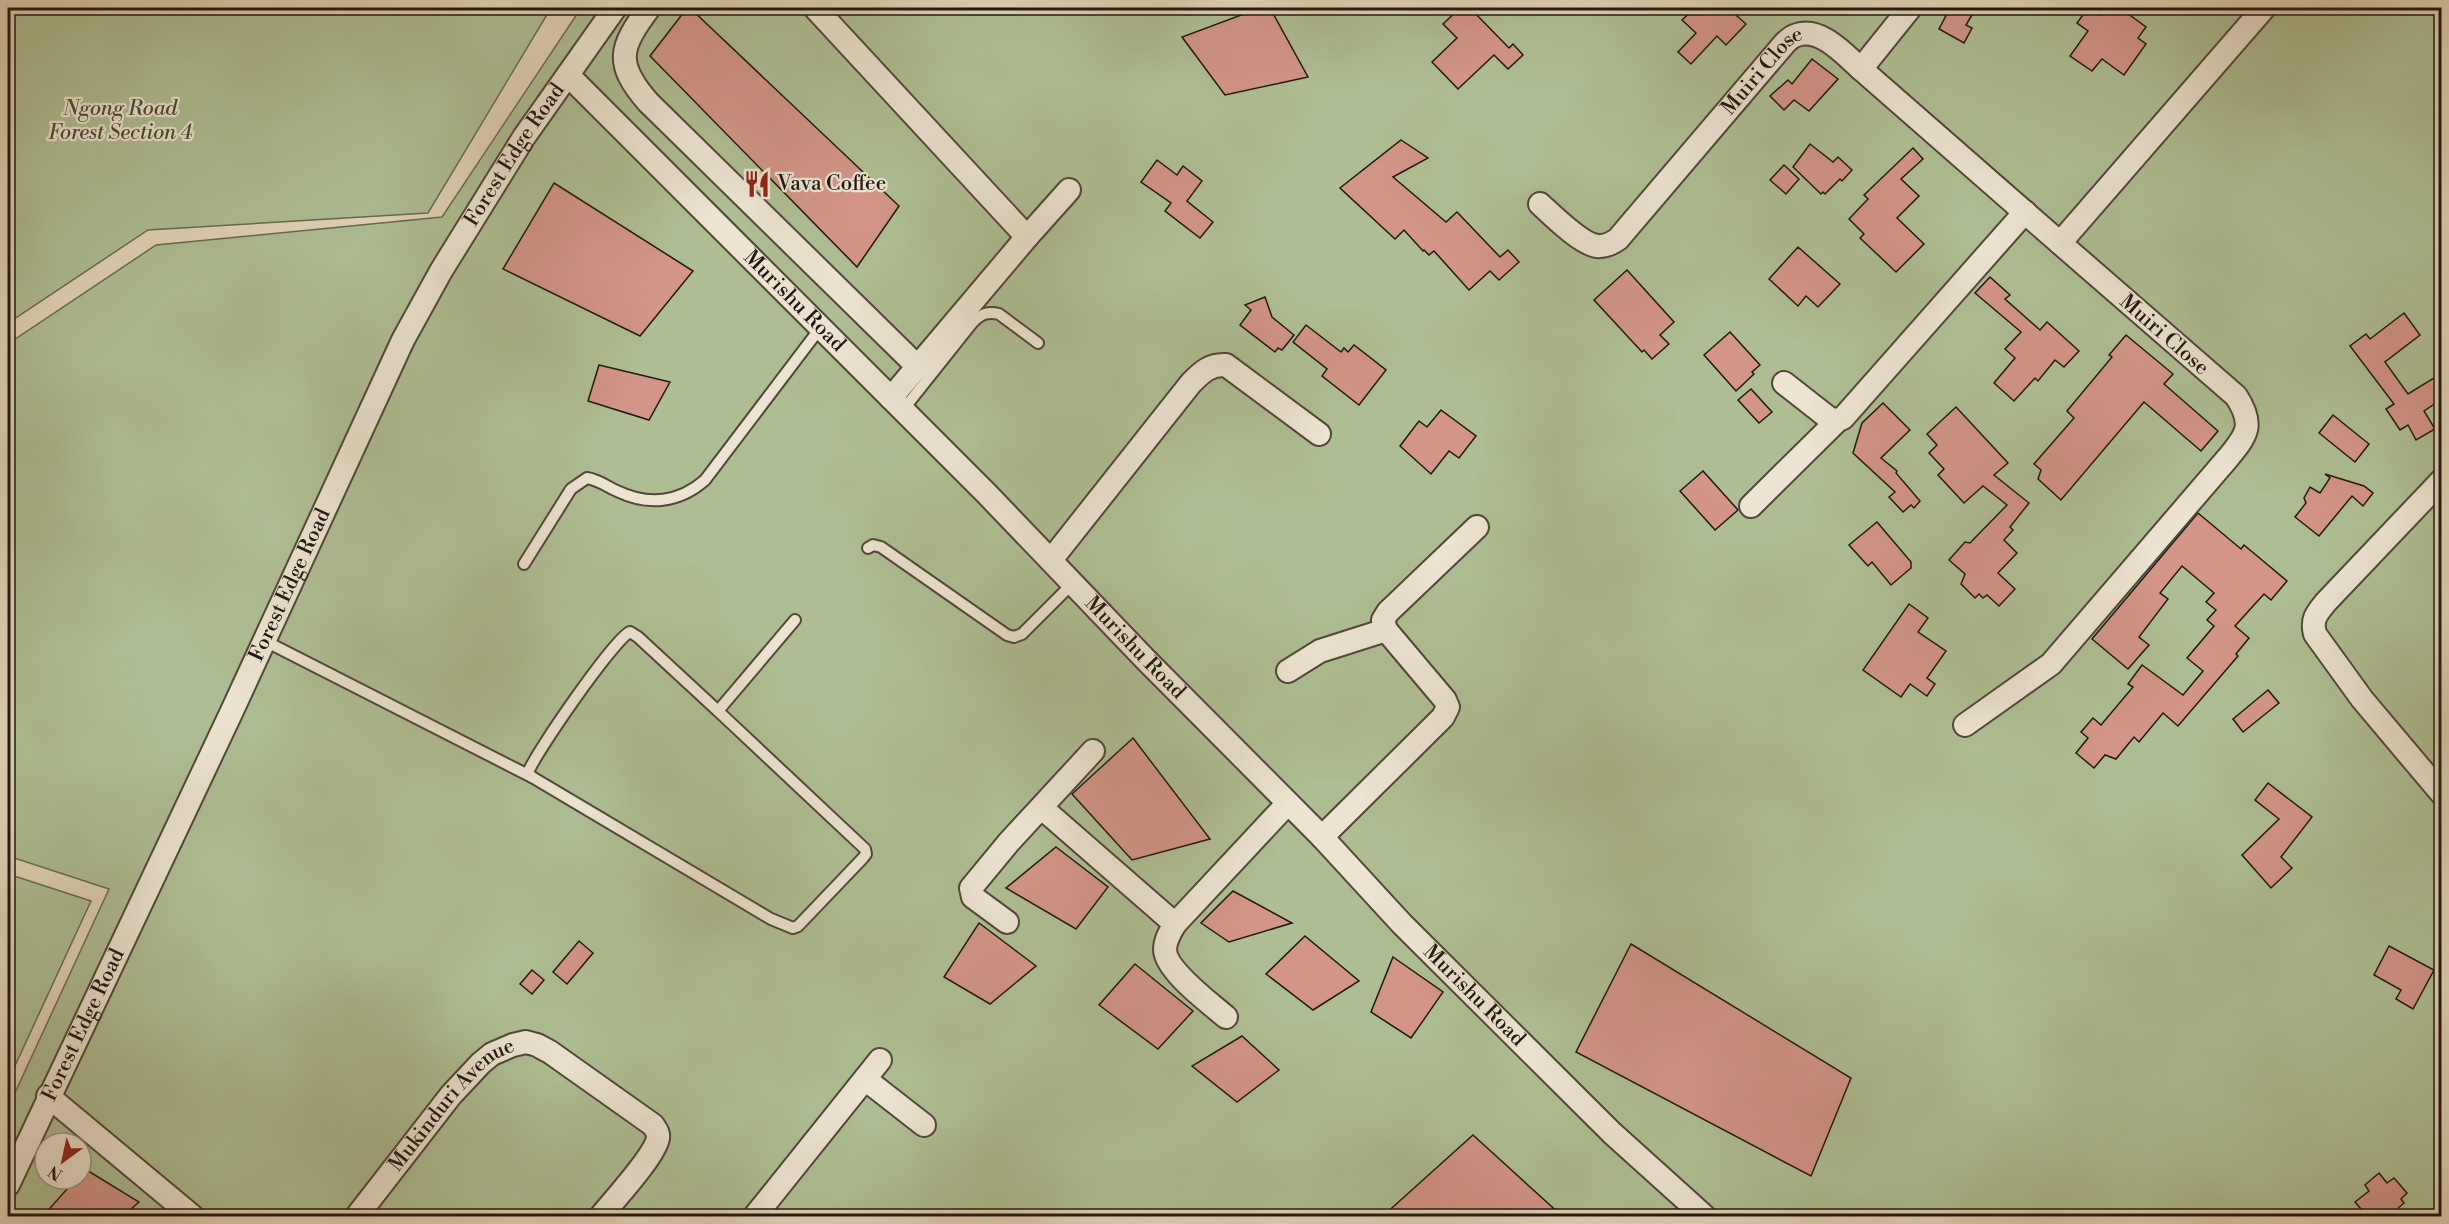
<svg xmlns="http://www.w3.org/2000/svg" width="2449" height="1224" viewBox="0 0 2449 1224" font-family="'Libre Bodoni',serif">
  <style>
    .green { fill: #aebe92; stroke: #686b51; stroke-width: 1.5; fill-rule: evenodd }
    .building { fill: #d29587; stroke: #211810; stroke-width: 1.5 }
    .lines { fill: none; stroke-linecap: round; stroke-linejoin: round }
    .lane-casing { stroke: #51473a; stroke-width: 14 }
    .street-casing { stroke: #51473a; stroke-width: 26 }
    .lane { stroke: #ece3d0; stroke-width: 10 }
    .street { stroke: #ece3d0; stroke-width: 22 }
    .labels { text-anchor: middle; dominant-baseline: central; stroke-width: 4.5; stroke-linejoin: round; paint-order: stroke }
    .street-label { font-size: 21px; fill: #211810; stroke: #ece3d0 }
    .park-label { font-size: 21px; font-style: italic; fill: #4b4a37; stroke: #ece3d0 }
    .poi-label { font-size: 21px; fill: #211810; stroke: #ece3d0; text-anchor: start }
  </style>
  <rect width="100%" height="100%" fill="#e1d4b6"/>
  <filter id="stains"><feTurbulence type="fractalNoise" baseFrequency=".00333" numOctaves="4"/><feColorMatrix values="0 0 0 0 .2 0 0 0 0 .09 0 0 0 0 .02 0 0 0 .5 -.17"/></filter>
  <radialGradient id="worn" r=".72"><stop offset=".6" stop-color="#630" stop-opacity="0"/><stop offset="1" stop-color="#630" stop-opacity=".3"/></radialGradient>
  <g class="green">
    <polygon points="8,8 551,8 428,213 148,230 8,323"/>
    <path d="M581 8H2441V1216H8V1108L109 889 8 856V344L156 245 442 217ZM45 1143H81V1179H45Z"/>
    <polygon points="8,874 91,901 8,1081"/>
  </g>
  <g class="building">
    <polygon points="687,8 690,8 899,206 857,267 650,56"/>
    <polygon points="1260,8 1270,8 1308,77 1225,95 1182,37"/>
    <polygon points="1460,8 1470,8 1509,48 1513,44 1523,55 1508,69 1494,55 1458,89 1432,62 1457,38 1443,24"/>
    <polygon points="1695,8 1728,8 1746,24 1726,45 1717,36 1691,64 1678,52 1696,33 1682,20"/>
    <polygon points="1950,8 1976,8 1966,25 1972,28 1964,43 1939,29"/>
    <polygon points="2088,8 2101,15 2107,8 2120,8 2146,27 2138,38 2146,44 2124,75 2102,59 2092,71 2070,56 2088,31 2077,23"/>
    <polygon points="1812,59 1838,79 1809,111 1794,100 1784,110 1770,96 1788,80 1792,84"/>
    <polygon points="1401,140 1428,158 1393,177 1446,222 1457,212 1500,257 1508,250 1519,262 1499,280 1490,271 1469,290 1434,251 1429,255 1424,250 1423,251 1404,230 1395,239 1340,188"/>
    <polygon points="1810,144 1833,162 1838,157 1852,170 1842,181 1840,179 1825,194 1823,192 1821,194 1793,167"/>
    <polygon points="1913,148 1923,159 1901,179 1919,196 1897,218 1924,244 1896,272 1860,238 1864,234 1849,219 1868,199 1864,195"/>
    <polygon points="1157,160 1177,175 1183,166 1202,181 1187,201 1213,222 1200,238 1165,211 1171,203 1141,182"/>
    <polygon points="1784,165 1799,179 1786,194 1770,180"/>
    <polygon points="554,183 693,271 640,336 503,269"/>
    <polygon points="1798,247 1840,284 1818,307 1806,296 1798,306 1769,279"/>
    <polygon points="1627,270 1674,322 1660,335 1669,344 1652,359 1644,350 1642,352 1594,300"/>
    <polygon points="1990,277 2010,295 2005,299 2040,330 2047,322 2079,351 2064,367 2055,360 2038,381 2035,378 2014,401 1994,383 2015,358 2005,349 2021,332 1975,293"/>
    <polygon points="1265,297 1272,317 1294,335 1282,350 1278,348 1275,352 1240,325 1251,310 1245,305"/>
    <polygon points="2404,313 2420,335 2385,362 2408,394 2442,373 2442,399 2424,411 2435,429 2416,440 2408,425 2400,430 2386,409 2394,404 2350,346 2366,334 2370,339"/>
    <polygon points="1306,325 1341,352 1344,348 1348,352 1354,345 1386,370 1359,405 1322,376 1327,369 1293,342"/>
    <polygon points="1730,332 1760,365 1752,372 1754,374 1736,391 1704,355"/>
    <polygon points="2126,335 2173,374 2164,384 2218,431 2201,451 2144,402 2061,500 2038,479 2041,470 2034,464 2074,418 2067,411 2112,357 2109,355"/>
    <polygon points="599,365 670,382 649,420 588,401"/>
    <polygon points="1751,389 1772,412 1759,423 1738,400"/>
    <polygon points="1883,403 1910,430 1881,458 1897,471 1896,473 1920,501 1914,508 1911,505 1903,512 1889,497 1895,492 1853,453 1862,423"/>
    <polygon points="1956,407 2008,463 1994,475 2029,503 2010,527 2013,530 2004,540 2017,553 1998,573 2015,589 1999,606 1987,595 1983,598 1979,594 1975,598 1961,584 1965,574 1949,560 1965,542 1970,543 2007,505 1983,486 1964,503 1938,475 1944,469 1929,453 1937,445 1927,434"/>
    <polygon points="1441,410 1476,436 1459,458 1449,451 1431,474 1400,446 1419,421 1427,427"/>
    <polygon points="2333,415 2369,444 2355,462 2319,433"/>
    <polygon points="1703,471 1738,510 1715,530 1680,491"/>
    <polygon points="2325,474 2364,486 2373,493 2363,506 2352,496 2319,536 2295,517 2306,503 2304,498 2310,487 2320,493 2330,478"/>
    <polygon points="2198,513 2241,549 2244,545 2287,581 2271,600 2264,594 2235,626 2249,638 2236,654 2238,656 2178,726 2163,713 2139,742 2134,737 2116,759 2105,755 2094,768 2076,753 2088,738 2081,732 2093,718 2101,725 2133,687 2128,684 2142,665 2183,695 2203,671 2187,658 2214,626 2207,620 2216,610 2206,602 2214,593 2182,566 2160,593 2168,599 2139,637 2149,645 2128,669 2092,639"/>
    <polygon points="1877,522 1911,562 1911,568 1891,585 1872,562 1868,566 1849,545"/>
    <polygon points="1909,604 1928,618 1918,632 1946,651 1927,678 1935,684 1927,696 1910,684 1901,697 1863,670"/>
    <polygon points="2268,690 2279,703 2243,732 2233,719"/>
    <polygon points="1133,738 1210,839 1132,860 1072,794"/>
    <polygon points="2268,783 2312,817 2281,857 2292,868 2271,888 2242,855 2279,819 2255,800"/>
    <polygon points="1056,847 1108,887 1076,929 1006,888"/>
    <polygon points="1233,891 1292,923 1229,942 1201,923"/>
    <polygon points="979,923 1036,966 990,1004 944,977"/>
    <polygon points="1305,936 1359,981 1313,1010 1266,974"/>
    <polygon points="579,941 593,953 567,984 553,972"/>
    <polygon points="1631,944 1851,1078 1811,1176 1576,1052"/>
    <polygon points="2389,946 2434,970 2413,1009 2396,999 2401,990 2374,975"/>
    <polygon points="1393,957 1443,992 1411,1038 1371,1012"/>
    <polygon points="1135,964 1193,1011 1158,1049 1099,1005"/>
    <polygon points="532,970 544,980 532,994 520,984"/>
    <polygon points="1242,1036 1279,1070 1237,1102 1192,1066"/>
    <polygon points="1473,1135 1562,1216 1383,1216"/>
    <polygon points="85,1169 139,1202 123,1216 43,1216 76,1179 81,1179 81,1173"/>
    <polygon points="2379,1173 2387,1183 2394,1178 2407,1193 2401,1199 2404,1203 2389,1216 2367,1216 2355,1202 2369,1191 2365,1185"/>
  </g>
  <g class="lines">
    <defs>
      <g id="lane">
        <path d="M903 410 973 322C981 314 988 311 999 314L1038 343"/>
        <polyline points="868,548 873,545 881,547 1007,635 1014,637 1022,634 1073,583"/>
        <path d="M524 564 571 489 587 478C599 480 606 486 617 491 648 506 679 503 705 480L821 327"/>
        <polyline points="265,641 532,777"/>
        <path d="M718 711 865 849 866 854 863 858 798 926 793 928 771 919 532 777 528 773C533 756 615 638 630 632L638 637 718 711 795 620"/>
      </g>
      <g id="street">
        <path d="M649 8C620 47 614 63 648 102L918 367"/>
        <polyline points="815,8 1027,237"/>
        <polyline points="1861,69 1910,8"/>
        <path id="s1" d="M568 75 986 493 1147 661 1322 837 1402 924 1612 1133 1704 1216"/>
        <path id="s2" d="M1540 204C1552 215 1581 244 1597 246 1605 247 1611 244 1618 239L1785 43C1788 40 1793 36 1797 35 1821 27 1845 55 1861 69L2060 243"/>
        <polyline points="1784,383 1830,419 1838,420 1843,418 2025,212"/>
        <polyline points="891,398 1027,237 1069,190"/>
        <path d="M2442 480 2326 602C2317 613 2311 619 2315 634L2362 699 2442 794"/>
        <polyline points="1751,506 1838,420"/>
        <path d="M1051 560 1191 383C1202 372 1210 364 1226 365L1319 434"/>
        <polyline points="1288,671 1320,651 1386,630"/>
        <path d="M1965 725 2051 664 2227 459C2247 435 2255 425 2236 396L2060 243 2264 8"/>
        <polyline points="1042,808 1175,924"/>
        <polyline points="1322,837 1443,717 1448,707 1445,700 1386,630 1383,620 1388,612 1477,527"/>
        <polyline points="1007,922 973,897 971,888 1009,842 1093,751"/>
        <path d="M1226 1017C1210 1003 1166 971 1165 950 1165 940 1170 932 1175 924L1288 803"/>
        <polyline points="865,1079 924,1125"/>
        <polyline points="48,1096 192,1216"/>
        <path id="s3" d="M8 1185 232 711 403 340 441 271 524 137 615 8"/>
        <path id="s4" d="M357 1216 451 1095 481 1063 492 1054 513 1045 526 1042 537 1045 550 1052 653 1125C656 1130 659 1133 658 1138 655 1156 613 1201 601 1216"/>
        <polyline points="755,1216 880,1060"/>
      </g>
    </defs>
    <use href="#lane" class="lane-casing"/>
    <use href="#street" class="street-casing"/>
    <use href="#lane" class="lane"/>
    <use href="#street" class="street"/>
  </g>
  <defs>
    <symbol id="restaurant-bare" viewBox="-9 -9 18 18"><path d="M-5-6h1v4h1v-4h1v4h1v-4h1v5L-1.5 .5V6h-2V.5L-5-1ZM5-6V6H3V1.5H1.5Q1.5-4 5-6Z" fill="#8f2418" stroke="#ece3d0" stroke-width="2.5" paint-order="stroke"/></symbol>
  </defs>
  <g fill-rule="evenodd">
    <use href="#restaurant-bare" x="738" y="165" width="38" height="38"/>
  </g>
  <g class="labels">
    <g class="street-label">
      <text stroke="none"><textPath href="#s2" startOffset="316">Muiri Close</textPath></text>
      <text stroke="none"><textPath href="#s3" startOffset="1149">Forest Edge Road</textPath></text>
      <text stroke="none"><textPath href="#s1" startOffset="320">Murishu Road</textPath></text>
      <text transform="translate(2164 335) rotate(41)">Muiri Close</text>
      <text stroke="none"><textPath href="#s3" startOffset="663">Forest Edge Road</textPath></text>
      <text stroke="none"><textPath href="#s1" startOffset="806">Murishu Road</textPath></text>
      <text stroke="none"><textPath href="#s1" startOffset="1292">Murishu Road</textPath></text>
      <text stroke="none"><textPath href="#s3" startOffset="177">Forest Edge Road</textPath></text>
      <text stroke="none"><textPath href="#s4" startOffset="147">Mukinduri Avenue</textPath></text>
    </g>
    <g class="park-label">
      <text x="120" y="109">Ngong Road<tspan x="120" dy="24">Forest Section 4</tspan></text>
    </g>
    <g class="poi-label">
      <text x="777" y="184">Vava Coffee</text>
    </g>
  </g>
  <rect width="2449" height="1224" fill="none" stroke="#e1d4b6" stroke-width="30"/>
  <rect x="9" y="9" width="2431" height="1206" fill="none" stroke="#211810" stroke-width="3"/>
  <rect x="15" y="15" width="2419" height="1194" fill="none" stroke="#211810" stroke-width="1.5"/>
  <g transform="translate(63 1161) rotate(213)"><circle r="28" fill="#ece3d0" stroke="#9b9283" stroke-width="1.5"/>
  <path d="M0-4.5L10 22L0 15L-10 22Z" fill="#8f2418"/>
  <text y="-9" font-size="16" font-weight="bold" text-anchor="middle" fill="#211810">N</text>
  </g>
  <rect width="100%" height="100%" filter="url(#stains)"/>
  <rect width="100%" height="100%" fill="url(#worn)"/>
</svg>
